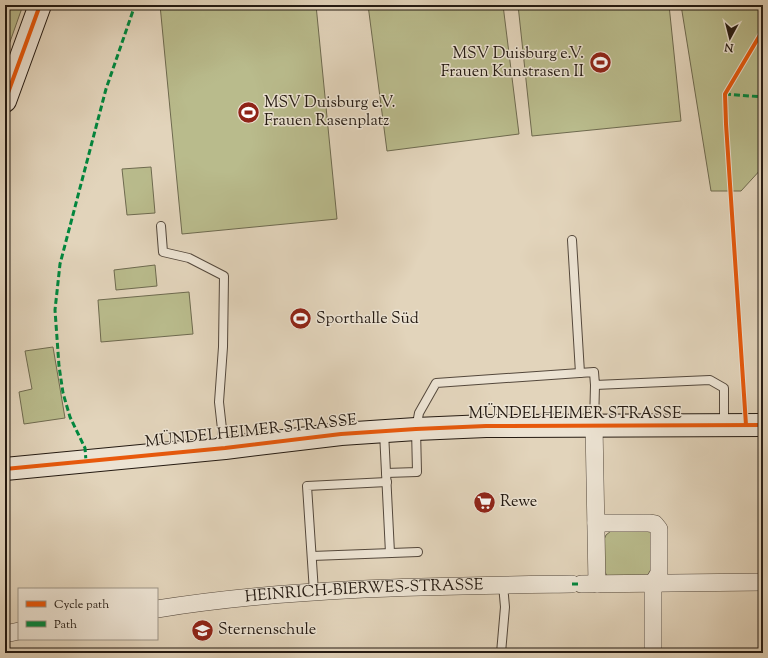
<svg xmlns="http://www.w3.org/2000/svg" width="768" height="658" viewBox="0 0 768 658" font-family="'Sorts Mill Goudy',serif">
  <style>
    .green { fill: #b9bb8c; stroke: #6e6a4f }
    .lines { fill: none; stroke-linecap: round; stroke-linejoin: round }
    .lane-casing { stroke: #54483c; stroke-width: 10 }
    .street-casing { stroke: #54483c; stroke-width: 18 }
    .secondary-casing { stroke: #241a12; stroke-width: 24 }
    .lane { stroke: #ece3d3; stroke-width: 8 }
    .street { stroke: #ece3d3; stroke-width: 17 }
    .secondary { stroke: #ece3d3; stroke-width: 22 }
    .quiet { stroke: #00873e; stroke-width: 3; stroke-dasharray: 6 3; stroke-linecap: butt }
    .cycleway-casing { stroke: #ece3d3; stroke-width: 6 }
    .cycleway { stroke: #e8590c; stroke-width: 4 }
    .labels { text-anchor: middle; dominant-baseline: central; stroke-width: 3; stroke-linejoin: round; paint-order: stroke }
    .poi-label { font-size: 16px; fill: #241a12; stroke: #ece3d3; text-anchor: start }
    .street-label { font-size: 16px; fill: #241a12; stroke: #ece3d3 }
  </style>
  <rect width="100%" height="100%" fill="#e2d4bb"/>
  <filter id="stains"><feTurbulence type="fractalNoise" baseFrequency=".005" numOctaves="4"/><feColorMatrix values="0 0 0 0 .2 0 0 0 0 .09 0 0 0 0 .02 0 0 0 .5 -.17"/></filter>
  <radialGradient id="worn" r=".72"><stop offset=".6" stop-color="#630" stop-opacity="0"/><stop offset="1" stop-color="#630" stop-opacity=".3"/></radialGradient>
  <g class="green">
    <polygon points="5,5 23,5 5,56"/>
    <polygon points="160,5 316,5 337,219 182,234"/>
    <polygon points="368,5 503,5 519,134 387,151"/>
    <polygon points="518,5 669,5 681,121 532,136"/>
    <polygon points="681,5 763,5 763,167 741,191 711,191"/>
    <polygon points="151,167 155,213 127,215 122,169"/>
    <polygon points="155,265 157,286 116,290 114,270"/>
    <polygon points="189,292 193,334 101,342 98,300"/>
    <polygon points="53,347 65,418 24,424 19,392 32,389 25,351"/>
    <polygon points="646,529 652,533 654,570 646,577 607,576 604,570 603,542 606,535 611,531"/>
  </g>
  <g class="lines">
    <defs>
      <g id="lane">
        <polyline points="161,226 163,252 189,258 224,276 223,347 219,402 224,447"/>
        <polyline points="572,240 580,373"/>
        <polyline points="594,425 595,385"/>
        <polyline points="384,432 390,553"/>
        <polyline points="386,473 417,472 416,429 419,413 436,383 594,372 595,385 710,380 724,388 724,424"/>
        <polyline points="312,556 418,552"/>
        <polyline points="314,592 307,486 387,482"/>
        <polyline points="501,653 505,607 503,585"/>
      </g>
      <g id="street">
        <polyline points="594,425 597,584"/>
        <polyline points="596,523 649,523 655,524 659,529 659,573 653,583 653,653"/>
        <polyline points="581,584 763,582"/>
        <path id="s1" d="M157 609C294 587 434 586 572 584"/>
        <polyline points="5,634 19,631"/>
      </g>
      <g id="secondary">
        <polyline points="5,101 40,5"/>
        <polyline points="5,469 225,448 341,434 416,429 486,426 763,425"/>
      </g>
    </defs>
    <use href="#lane" class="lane-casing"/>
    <use href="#street" class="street-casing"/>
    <use href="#secondary" class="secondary-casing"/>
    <use href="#lane" class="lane"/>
    <use href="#street" class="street"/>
    <use href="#secondary" class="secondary"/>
    <g class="quiet">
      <polyline points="5,8 6,5"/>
      <polyline points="725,94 763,97"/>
      <polyline points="86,461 85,448 70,417 63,393 59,366 55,310 60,264 106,89 135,5"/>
      <polyline points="572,584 581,584"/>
    </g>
    <defs>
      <g id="cycleway">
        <polyline points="5,101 40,5"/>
        <polyline points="746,425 726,124 725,94 763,30"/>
        <polyline points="5,469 225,448 341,434 416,429 486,426 763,425"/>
      </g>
    </defs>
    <use href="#cycleway" class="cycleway-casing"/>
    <use href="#cycleway" class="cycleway"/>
  </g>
  <defs>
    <symbol id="stadium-disc" viewBox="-11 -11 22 22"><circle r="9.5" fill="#8f2418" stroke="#ece3d3"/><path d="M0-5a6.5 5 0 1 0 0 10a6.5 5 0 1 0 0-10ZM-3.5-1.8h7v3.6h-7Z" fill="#fff"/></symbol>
    <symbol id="supermarket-disc" viewBox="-11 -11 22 22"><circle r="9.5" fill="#8f2418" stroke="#ece3d3"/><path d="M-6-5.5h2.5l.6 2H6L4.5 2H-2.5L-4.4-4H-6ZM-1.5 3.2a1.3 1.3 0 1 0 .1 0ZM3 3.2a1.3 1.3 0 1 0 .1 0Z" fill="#fff"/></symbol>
    <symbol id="school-disc" viewBox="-11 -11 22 22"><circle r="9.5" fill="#8f2418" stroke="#ece3d3"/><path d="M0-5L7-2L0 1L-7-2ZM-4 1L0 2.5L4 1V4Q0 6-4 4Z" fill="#fff"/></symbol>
  </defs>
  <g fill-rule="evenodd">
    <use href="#stadium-disc" x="588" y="50" width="25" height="25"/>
    <use href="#stadium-disc" x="236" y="100" width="25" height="25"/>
    <use href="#stadium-disc" x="288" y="306" width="25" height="25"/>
    <use href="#supermarket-disc" x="472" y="490" width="25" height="25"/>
    <use href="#school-disc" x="190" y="618" width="25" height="25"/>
  </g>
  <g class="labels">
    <g class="poi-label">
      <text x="584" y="54" text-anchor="end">MSV Duisburg e.V.<tspan x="584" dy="18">Frauen Kunstrasen II</tspan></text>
      <text x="264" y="103">MSV Duisburg e.V.<tspan x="264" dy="18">Frauen Rasenplatz</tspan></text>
      <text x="316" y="319">Sporthalle Süd</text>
      <text x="500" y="502">Rewe</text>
      <text x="218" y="630">Sternenschule</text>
    </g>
    <g class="street-label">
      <text x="575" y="414">MÜNDELHEIMER STRASSE</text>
      <text transform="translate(251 432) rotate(-6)">MÜNDELHEIMER STRASSE</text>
      <text stroke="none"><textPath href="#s1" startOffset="208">HEINRICH-BIERWES-STRASSE</textPath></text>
    </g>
  </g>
  <rect width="768" height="658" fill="none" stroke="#e2d4bb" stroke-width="20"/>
  <rect x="6" y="6" width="756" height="646" fill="none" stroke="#241a12" stroke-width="2"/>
  <rect x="10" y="10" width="748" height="638" fill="none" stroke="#241a12"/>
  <rect x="18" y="588" width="140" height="52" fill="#ece3d3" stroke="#9c9386"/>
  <rect x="26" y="601" width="20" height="6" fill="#e8590c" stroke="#9c9386"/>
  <text x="54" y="608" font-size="12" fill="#241a12">Cycle path</text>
  <rect x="26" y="621" width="20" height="6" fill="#00873e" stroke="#9c9386"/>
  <text x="54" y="628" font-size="12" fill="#241a12">Path</text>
  <g transform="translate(730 38) rotate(187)" stroke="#ece3d3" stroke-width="3" paint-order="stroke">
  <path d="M0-3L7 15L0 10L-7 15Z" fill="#241a12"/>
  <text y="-6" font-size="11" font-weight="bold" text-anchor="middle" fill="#241a12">N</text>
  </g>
  <rect width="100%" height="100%" filter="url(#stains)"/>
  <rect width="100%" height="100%" fill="url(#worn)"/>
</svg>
